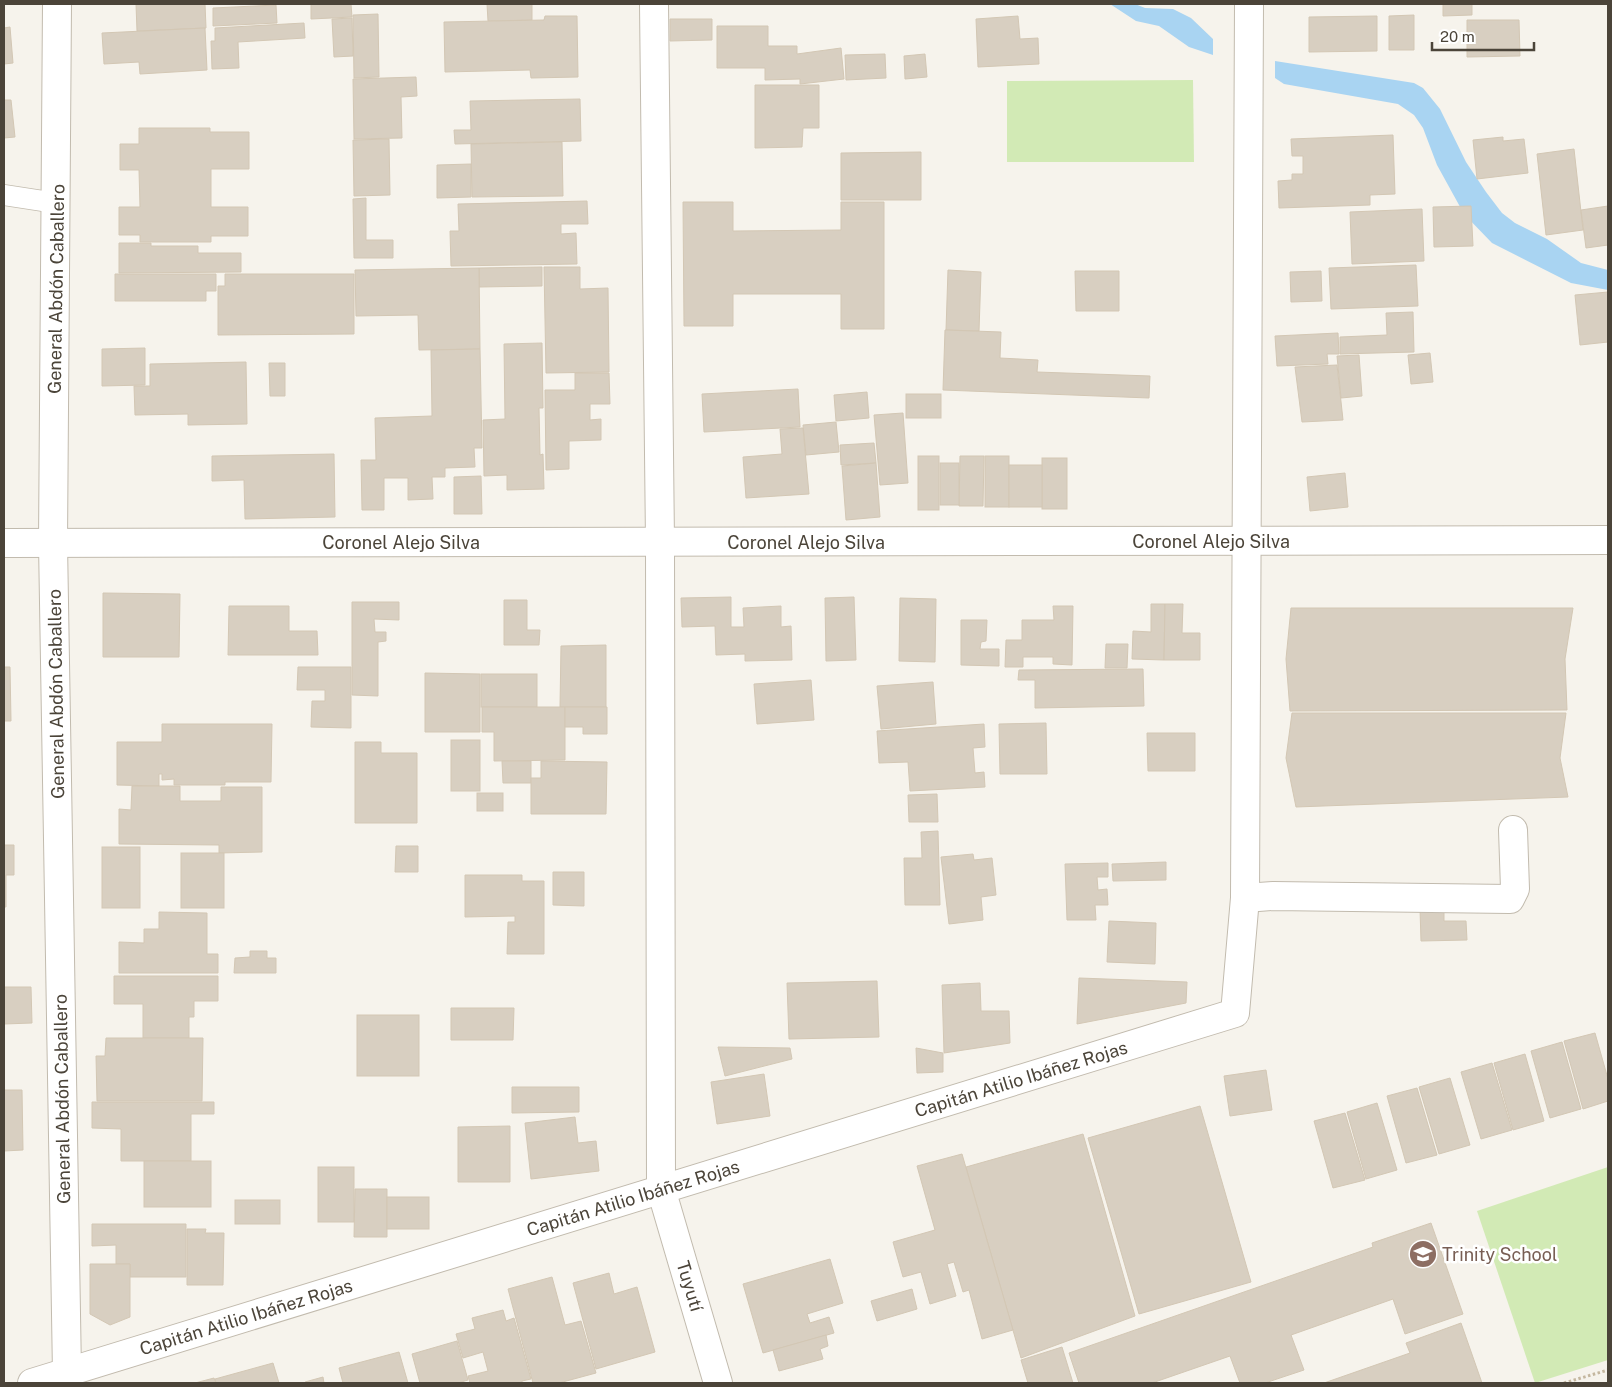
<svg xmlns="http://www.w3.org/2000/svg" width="1612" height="1387" viewBox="0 0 1612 1387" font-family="'Public Sans',sans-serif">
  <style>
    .green { fill: #d2eab5 }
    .water { fill: #a9d4f2 }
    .building { fill: #d8cfc1; stroke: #d3c7b4 }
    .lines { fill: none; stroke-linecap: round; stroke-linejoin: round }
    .service-casing { stroke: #c2bbae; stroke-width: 22 }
    .minor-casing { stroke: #c2bbae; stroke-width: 30 }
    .path { stroke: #c4b79f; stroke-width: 3; stroke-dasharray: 2.5 2.5; stroke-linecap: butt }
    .service { stroke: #fff; stroke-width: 20 }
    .minor { stroke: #fff; stroke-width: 28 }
    .labels { text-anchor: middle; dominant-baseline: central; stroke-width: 5; stroke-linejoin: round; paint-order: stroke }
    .street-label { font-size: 18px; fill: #4b4439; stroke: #fff }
    .education-label { font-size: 18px; fill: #785e54; stroke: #fff; text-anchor: start }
  </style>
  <rect width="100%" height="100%" fill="#f6f3ec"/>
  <g class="green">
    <polygon points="1193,80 1194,162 1007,162 1007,81"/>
    <polygon points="1608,1167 1608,1360 1535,1383 1477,1211"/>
  </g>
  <g class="water">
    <polygon points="1110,4 1135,4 1145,8 1173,9 1191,18 1213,39 1213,55 1189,47 1159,26 1136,21"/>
    <polygon points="1275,61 1414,83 1423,88 1440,109 1466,162 1486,192 1502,213 1515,223 1547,239 1581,263 1608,270 1608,290 1571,283 1492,243 1464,214 1437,165 1423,128 1414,115 1398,104 1284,84 1275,78"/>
  </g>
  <g class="building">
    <polygon points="136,4 205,4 206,28 137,31"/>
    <polygon points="311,4 351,4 352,17 311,19"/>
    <polygon points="487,4 532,4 532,20 488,21"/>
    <polygon points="1443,4 1472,4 1472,15 1443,16"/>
    <polygon points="276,5 277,23 213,26 213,8"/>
    <polygon points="378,14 379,77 354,78 353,15"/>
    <polygon points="1414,15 1414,50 1389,50 1389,16"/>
    <polygon points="545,16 577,16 578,77 531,78 530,70 445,72 444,22 544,20"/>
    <polygon points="1018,16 1020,39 1038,38 1039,64 978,67 976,19"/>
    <polygon points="1377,16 1377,51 1309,52 1309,17"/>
    <polygon points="352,18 353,56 334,57 332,19"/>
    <polygon points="670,19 712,19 712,40 670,41"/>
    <polygon points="1467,20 1519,20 1520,56 1467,57"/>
    <polygon points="304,23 305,38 238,42 239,68 212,69 211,41 215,41 215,28"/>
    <polygon points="717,26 768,26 768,46 797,46 797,54 841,48 844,79 800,84 800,79 765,80 765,68 717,68"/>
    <polygon points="10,27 13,63 4,64 4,28"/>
    <polygon points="205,28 207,70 140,74 139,62 104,64 102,33"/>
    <polygon points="885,54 886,78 846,80 845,55"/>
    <polygon points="925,54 927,77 905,79 904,56"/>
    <polygon points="416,77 417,96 401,97 402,138 354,139 353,79"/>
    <polygon points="755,85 819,85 819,128 803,128 802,147 755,148"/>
    <polygon points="580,99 581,141 455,144 454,130 471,130 470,101"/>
    <polygon points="4,100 11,100 15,137 4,138"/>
    <polygon points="139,128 210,128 210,132 249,132 249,169 211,169 211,207 248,207 248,236 211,236 211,242 140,242 140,235 119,235 119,207 140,207 139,170 120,170 120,144 139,144"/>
    <polygon points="1393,135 1395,194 1370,195 1370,205 1279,208 1278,181 1292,180 1292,174 1303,174 1303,156 1292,156 1291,139"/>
    <polygon points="1503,137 1503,141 1524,139 1528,173 1477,179 1473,140"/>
    <polygon points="389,139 390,195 354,196 353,140"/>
    <polygon points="562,142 563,196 472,197 471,144"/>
    <polygon points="1574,149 1583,230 1546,235 1537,154"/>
    <polygon points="921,152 921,200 841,200 841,153"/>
    <polygon points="471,164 471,197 437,198 437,165"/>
    <polygon points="366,198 366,240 393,240 393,258 354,258 353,199"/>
    <polygon points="587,201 588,224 561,224 561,234 576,233 577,264 451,266 450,231 459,231 458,204"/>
    <polygon points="683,202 733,202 733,231 841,230 841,202 884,202 884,329 841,329 841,294 733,294 733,326 684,326"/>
    <polygon points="1471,206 1473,246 1434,247 1433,207"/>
    <polygon points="1608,206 1608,245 1586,248 1581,210"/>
    <polygon points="1422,209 1424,261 1352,264 1350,212"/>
    <polygon points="119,243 151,243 151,246 198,246 198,253 241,253 241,272 119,273"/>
    <polygon points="1416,265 1418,306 1331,309 1329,268"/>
    <polygon points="542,267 542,286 479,287 479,268"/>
    <polygon points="544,267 580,267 580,289 608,288 609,372 546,373"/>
    <polygon points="479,268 480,349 419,350 418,315 356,316 355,270"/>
    <polygon points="948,270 981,272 979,331 946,330"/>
    <polygon points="1075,271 1119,271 1119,311 1076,311"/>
    <polygon points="1321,271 1322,301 1291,302 1290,272"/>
    <polygon points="115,274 216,274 216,291 206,291 206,301 115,301"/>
    <polygon points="225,274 354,274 354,334 218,335 218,286 225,286"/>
    <polygon points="1608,292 1608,342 1580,345 1575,295"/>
    <polygon points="1413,312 1414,352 1340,354 1340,337 1387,335 1386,313"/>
    <polygon points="945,330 1001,332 1000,358 1038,360 1037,372 1150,376 1149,398 943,390"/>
    <polygon points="1338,333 1339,354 1327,354 1328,364 1277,366 1275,336"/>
    <polygon points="542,343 543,408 539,408 540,455 543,454 544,489 507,490 507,475 484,476 483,420 505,419 504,344"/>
    <polygon points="145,348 145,385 102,386 102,349"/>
    <polygon points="480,349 482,448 474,448 475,467 445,468 445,477 432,477 433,499 408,500 408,478 384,478 384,510 362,510 361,460 376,460 375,418 432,416 431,350"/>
    <polygon points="1430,353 1433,382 1411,384 1408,355"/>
    <polygon points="1359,355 1362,396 1341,398 1337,356"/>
    <polygon points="246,362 247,424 188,425 188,414 135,415 134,386 150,386 150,364"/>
    <polygon points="269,363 285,363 285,396 270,396"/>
    <polygon points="1337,365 1343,420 1302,422 1295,367"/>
    <polygon points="575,373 609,373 610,404 590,404 590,420 601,419 601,440 569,441 569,469 546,470 545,390 575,390"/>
    <polygon points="798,389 800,427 704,432 702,394"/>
    <polygon points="867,392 869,418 836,421 834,395"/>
    <rect x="906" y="394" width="35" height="24"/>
    <polygon points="903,413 908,483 880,485 874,415"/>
    <polygon points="836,422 839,452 806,455 803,425"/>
    <polygon points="803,428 809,494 746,498 743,457 782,454 780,429"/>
    <polygon points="874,443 876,463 841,465 840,445"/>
    <polygon points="334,454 335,517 245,519 244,480 212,481 212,456"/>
    <rect x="918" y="456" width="21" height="54"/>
    <polygon points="960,456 984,456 983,506 959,506"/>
    <rect x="985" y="456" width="24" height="51"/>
    <rect x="1042" y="458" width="25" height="51"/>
    <polygon points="876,463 880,517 846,520 842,466"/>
    <rect x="940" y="463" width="19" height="42"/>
    <rect x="1009" y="465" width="33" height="42"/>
    <polygon points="1345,473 1348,507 1310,511 1307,477"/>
    <polygon points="481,476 482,514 454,514 454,477"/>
    <polygon points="103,593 180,594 179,657 103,657"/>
    <polygon points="731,597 731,627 744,627 743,608 781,606 781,627 791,626 792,660 745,661 745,654 716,655 715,626 682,627 681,598"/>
    <polygon points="854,597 856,660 826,661 825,598"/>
    <polygon points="900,598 936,599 935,662 899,661"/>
    <polygon points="504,600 527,600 527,630 540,630 539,645 504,645"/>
    <polygon points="352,602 399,602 399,620 374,619 375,632 386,632 386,641 378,642 378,696 352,695"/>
    <polygon points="1151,604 1165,604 1164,660 1132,659 1133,631 1151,632"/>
    <polygon points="1165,604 1183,604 1182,633 1200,633 1200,660 1164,660"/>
    <polygon points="229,606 289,606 289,631 317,631 318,655 228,655"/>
    <polygon points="1053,606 1073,606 1072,665 1053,664 1053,657 1023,657 1023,667 1005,667 1006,640 1022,640 1022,620 1054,620"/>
    <polygon points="1291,608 1573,608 1565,659 1567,710 1290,711 1286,659"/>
    <polygon points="961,620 987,620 986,641 981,642 980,649 999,649 999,666 961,665"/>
    <polygon points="1106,644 1128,644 1127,668 1105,668"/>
    <polygon points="606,645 606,707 560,707 561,646"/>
    <polygon points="4,667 10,667 11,721 4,721"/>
    <polygon points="298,667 351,667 351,728 311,727 312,701 325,701 325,690 297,690"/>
    <polygon points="1143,669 1144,706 1035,708 1035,680 1018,680 1019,670"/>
    <polygon points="425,673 480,674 480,732 425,732"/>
    <rect x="481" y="674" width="56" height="33"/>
    <polygon points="811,680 814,720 757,724 754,684"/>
    <polygon points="933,682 936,724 881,729 877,686"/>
    <polygon points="482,707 565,707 565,760 494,761 494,732 482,732"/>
    <polygon points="565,707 607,707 607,734 583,734 583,727 565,727"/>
    <polygon points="1292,713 1566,713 1560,758 1568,797 1296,807 1286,758"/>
    <polygon points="1046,723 1047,774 1000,774 999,724"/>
    <polygon points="162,724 272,724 271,782 225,782 225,785 174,785 174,779 162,780 162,774 159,774 159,786 117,785 117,742 162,742"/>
    <polygon points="984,724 985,747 973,748 975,773 984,772 985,787 910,791 908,762 879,763 877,731"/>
    <polygon points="1147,733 1195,733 1195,771 1148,771"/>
    <rect x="451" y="740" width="29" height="51"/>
    <polygon points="355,742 381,742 381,753 417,753 417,823 355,823"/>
    <polygon points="502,761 531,761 531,783 503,783"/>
    <polygon points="541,761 607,762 606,814 531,814 531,778 541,778"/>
    <polygon points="132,786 180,786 180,801 221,801 221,787 262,787 262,852 219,853 219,845 119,844 119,809 131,810"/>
    <rect x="477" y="793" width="26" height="18"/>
    <polygon points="937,794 938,822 909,822 908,795"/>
    <polygon points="938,831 940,905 905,905 904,858 922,858 921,832"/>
    <polygon points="4,845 14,845 14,875 6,875 6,907 4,907"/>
    <polygon points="396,846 418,846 418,872 395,872"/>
    <rect x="102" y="847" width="38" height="61"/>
    <rect x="181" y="853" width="43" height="55"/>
    <polygon points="973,854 974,860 992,858 996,895 981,897 983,920 949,924 941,857"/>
    <polygon points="1166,862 1166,880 1113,881 1112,864"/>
    <polygon points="1108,863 1108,877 1097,877 1098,890 1107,889 1108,905 1095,905 1096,920 1067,920 1065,864"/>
    <polygon points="553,872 584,872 584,906 553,905"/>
    <polygon points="465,875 522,875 522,881 544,881 544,954 507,954 508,922 515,922 515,916 465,917"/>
    <polygon points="1420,909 1444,909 1444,921 1466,921 1467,940 1421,941"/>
    <polygon points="159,912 207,913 207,954 218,954 218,973 119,973 119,942 144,943 144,929 159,929"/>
    <polygon points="1109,921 1156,923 1155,964 1107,962"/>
    <polygon points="250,951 267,951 267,958 276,958 276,973 234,973 235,958 250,957"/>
    <polygon points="114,976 218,976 218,1001 194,1001 194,1017 189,1017 189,1038 143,1038 143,1004 114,1004"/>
    <polygon points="1079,978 1187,982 1186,1003 1077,1024"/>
    <polygon points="877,981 879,1037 789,1039 787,983"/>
    <polygon points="980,983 981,1011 1009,1011 1010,1043 944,1053 942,985"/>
    <polygon points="4,987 31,987 32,1023 4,1024"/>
    <polygon points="451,1008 514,1008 513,1040 451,1040"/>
    <rect x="357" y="1015" width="62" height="61"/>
    <polygon points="1595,1033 1608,1079 1608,1101 1583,1109 1564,1041"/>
    <polygon points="106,1038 203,1038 202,1101 97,1101 96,1056 105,1056"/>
    <polygon points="1562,1042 1581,1109 1550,1118 1531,1051"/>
    <polygon points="718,1047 790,1048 792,1059 725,1076"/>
    <polygon points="916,1048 943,1053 943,1072 917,1073"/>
    <polygon points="1525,1054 1544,1121 1513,1130 1494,1063"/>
    <polygon points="1492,1063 1512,1130 1481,1139 1461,1072"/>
    <polygon points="1266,1070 1272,1110 1230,1116 1224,1076"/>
    <polygon points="764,1074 770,1116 717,1124 711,1082"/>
    <polygon points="1450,1078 1470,1145 1439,1154 1419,1087"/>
    <polygon points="512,1087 579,1087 579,1112 512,1113"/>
    <polygon points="1417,1088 1437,1155 1406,1163 1387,1096"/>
    <polygon points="4,1090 22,1090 23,1150 4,1151"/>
    <polygon points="92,1102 214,1102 214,1114 191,1114 191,1161 121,1161 121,1129 92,1128"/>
    <polygon points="1377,1103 1397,1170 1366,1179 1347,1112"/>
    <polygon points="1200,1106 1251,1282 1139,1314 1088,1138"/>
    <polygon points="1345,1113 1365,1180 1333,1188 1314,1121"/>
    <polygon points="575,1117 578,1143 596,1141 599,1171 531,1179 525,1123"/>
    <polygon points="510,1126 510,1182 458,1182 458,1127"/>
    <polygon points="1083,1134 1135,1316 1021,1358 966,1167"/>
    <polygon points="962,1154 1013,1330 982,1339 969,1290 963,1292 954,1262 947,1264 956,1296 930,1304 921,1272 903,1277 893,1242 935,1230 917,1166"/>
    <rect x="144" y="1161" width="67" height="46"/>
    <rect x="318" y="1167" width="36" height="55"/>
    <polygon points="355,1189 387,1189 387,1237 354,1237"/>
    <rect x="387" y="1197" width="42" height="32"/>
    <rect x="235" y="1200" width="45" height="24"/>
    <polygon points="1431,1223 1463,1314 1405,1334 1393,1299 1291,1335 1304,1370 1265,1383 1240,1383 1230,1356 1152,1383 1079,1383 1069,1353 1373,1247 1372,1243"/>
    <polygon points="92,1224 186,1224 186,1277 130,1277 130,1264 116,1264 116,1245 92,1246"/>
    <polygon points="187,1229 206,1229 205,1233 224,1233 223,1285 187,1285"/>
    <polygon points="830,1259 843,1303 807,1314 810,1323 829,1317 834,1333 763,1353 743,1284"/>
    <polygon points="90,1264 130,1264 130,1317 110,1325 90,1314"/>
    <polygon points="609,1273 614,1294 637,1287 655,1352 596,1369 573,1283"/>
    <polygon points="552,1277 565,1325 581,1321 596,1373 559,1383 533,1383 508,1289"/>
    <polygon points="912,1289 917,1309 877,1321 871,1301"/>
    <polygon points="503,1310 506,1321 514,1318 531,1379 522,1381 522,1383 470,1383 468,1376 488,1371 483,1352 463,1358 456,1334 475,1329 472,1318"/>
    <polygon points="1461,1323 1482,1383 1324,1383 1410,1353 1406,1343"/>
    <polygon points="826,1335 828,1346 820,1349 823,1359 779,1371 773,1350"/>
    <polygon points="457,1341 468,1380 458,1383 420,1383 412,1354"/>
    <polygon points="1062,1347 1073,1383 1028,1383 1021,1360"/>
    <polygon points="399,1352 408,1383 343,1383 339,1368"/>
    <polygon points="273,1363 279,1383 216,1383 215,1379"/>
    <polygon points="323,1377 324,1383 306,1383 305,1382"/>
    <polygon points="214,1378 216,1383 195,1383"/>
  </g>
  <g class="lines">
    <defs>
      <polyline id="service" points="4,195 56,203"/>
      <g id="minor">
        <polyline points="57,4 53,543 67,1373 69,1383"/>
        <polyline points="654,4 660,542 661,1189 718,1383"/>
        <polyline points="4,543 1608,540"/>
        <polyline points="1245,898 1273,896 1510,899 1515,889 1513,830"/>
        <polyline points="32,1383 1235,1013 1245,898 1249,4"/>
      </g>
    </defs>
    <use href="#service" class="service-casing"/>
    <use href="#minor" class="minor-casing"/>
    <polyline class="path" points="1564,1383 1608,1370"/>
    <use href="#service" class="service"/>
    <use href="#minor" class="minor"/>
  </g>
  <defs>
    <symbol id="school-disc" viewBox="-11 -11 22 22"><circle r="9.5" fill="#8d6e63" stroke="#fff"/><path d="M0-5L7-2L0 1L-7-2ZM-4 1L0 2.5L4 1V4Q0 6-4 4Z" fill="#fff"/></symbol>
  </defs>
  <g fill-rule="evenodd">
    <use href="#school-disc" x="1407" y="1238" width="32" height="32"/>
  </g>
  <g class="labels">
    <g class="street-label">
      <text transform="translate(56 289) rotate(-89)">General Abdón Caballero</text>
      <text x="1211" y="541">Coronel Alejo Silva</text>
      <text x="401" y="542">Coronel Alejo Silva</text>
      <text x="806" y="542">Coronel Alejo Silva</text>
      <text transform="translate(56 694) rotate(-91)">General Abdón Caballero</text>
      <text transform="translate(1021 1079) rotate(-17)">Capitán Atilio Ibáñez Rojas</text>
      <text transform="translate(62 1099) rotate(-91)">General Abdón Caballero</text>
      <text transform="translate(633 1198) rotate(-17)">Capitán Atilio Ibáñez Rojas</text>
      <text transform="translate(690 1286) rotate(73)">Tuyutí</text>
      <text transform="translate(246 1317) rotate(-17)">Capitán Atilio Ibáñez Rojas</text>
    </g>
    <g class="education-label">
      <text x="1442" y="1254">Trinity School</text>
    </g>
  </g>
  <rect width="1612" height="1387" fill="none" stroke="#4b4439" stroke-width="10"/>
  <path d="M1432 42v8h102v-8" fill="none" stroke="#4b4439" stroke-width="2.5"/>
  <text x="1440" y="42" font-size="15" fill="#4b4439" stroke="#ffffff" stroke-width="4" paint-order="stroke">20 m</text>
</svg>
